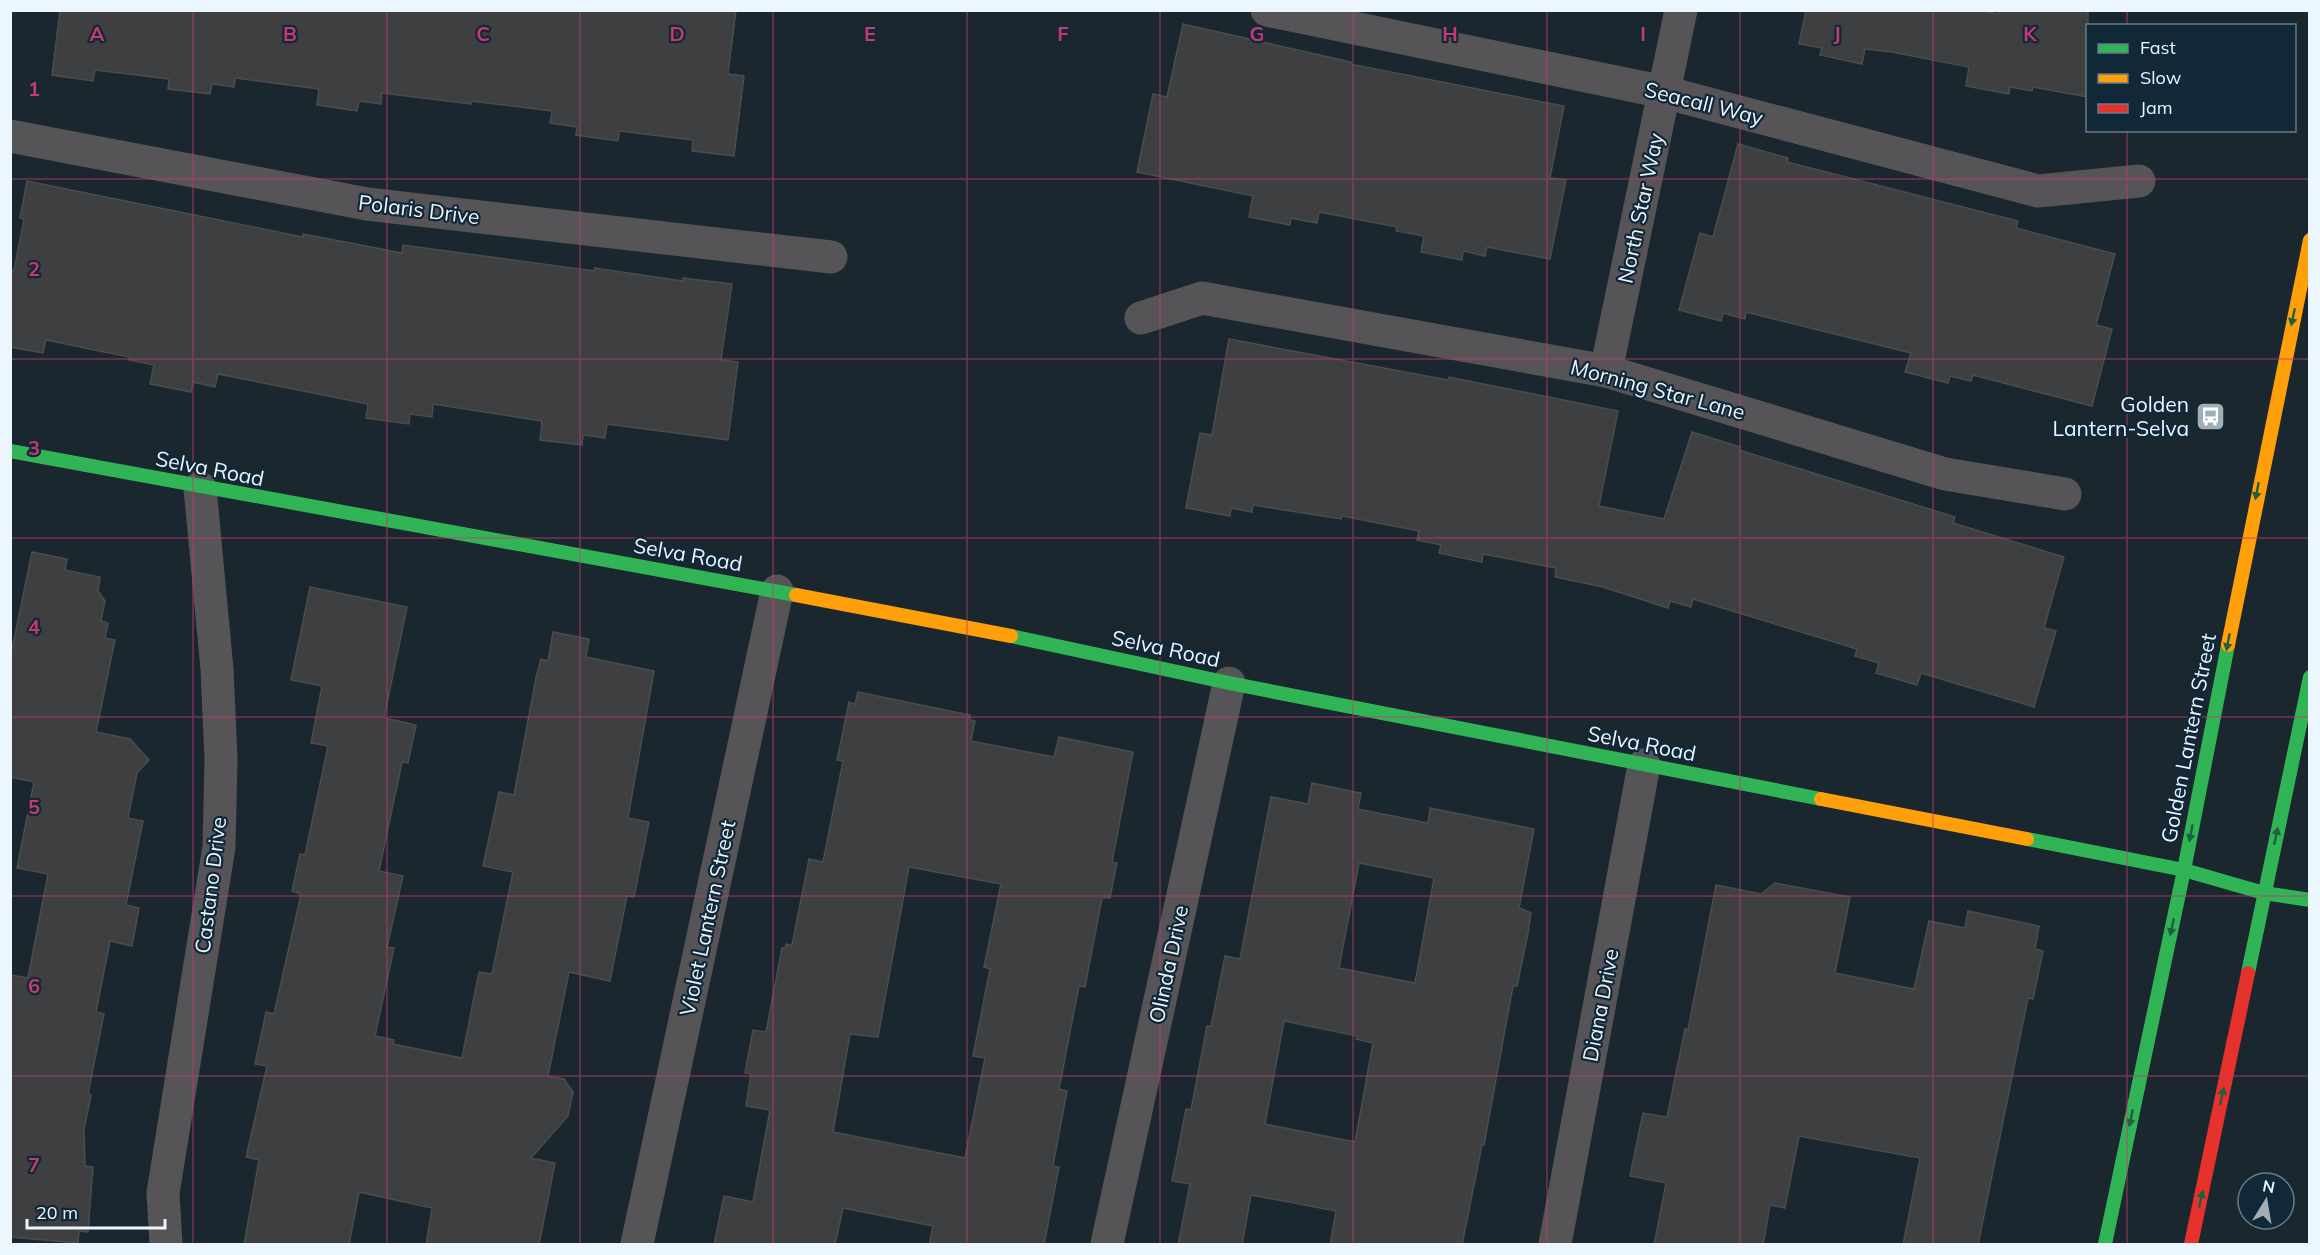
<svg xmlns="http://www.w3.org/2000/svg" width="2320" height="1255" viewBox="0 0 2320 1255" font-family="Mulish,sans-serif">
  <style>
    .building { fill: #3d3f40; stroke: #4b4c4d; stroke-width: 1.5; fill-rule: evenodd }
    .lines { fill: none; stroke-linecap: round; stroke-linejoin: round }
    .street { stroke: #565457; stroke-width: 33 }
    .fast { stroke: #30b455; stroke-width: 14 }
    .slow { stroke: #ff9f0a; stroke-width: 14 }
    .jam { stroke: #e5322d; stroke-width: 14 }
    .oneway { fill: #1d6044 }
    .grid { fill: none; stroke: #c83974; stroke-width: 1.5; stroke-opacity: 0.55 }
    .labels { text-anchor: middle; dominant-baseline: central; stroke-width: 4.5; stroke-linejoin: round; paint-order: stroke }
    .street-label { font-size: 21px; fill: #ebf6ff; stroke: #112838 }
    .poi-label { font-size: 21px; fill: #ebf6ff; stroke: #112838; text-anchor: end }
    .grid-label { font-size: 20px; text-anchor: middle; font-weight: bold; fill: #c83974; stroke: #112838; stroke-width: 4.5; stroke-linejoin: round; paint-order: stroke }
  </style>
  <rect width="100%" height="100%" fill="#1a272f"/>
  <g class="building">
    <polygon points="60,10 736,10 728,74 744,76 734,156 692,151 693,140 619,131 618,141 576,135 577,127 550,123 552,111 471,101 471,104 382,93 381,104 359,101 357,111 317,105 319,89 235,78 234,87 212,84 210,94 168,89 169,79 95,70 93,81 52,75"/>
    <polygon points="1806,10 1979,10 1997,14 2001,10 2088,10 2088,97 2033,87 2032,91 2010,87 2009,94 1966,86 1969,67 1892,52 1865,49 1862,64 1820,55 1822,48 1799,44"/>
    <polygon points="1183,24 1351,62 1350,64 1564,106 1550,178 1566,180 1550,259 1487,247 1485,256 1463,251 1462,260 1421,252 1424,236 1396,231 1397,227 1319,212 1317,223 1291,218 1290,225 1249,217 1253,196 1137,172 1153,94 1167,97"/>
    <polygon points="1738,144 1788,158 1787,162 2018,221 2016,228 2115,254 2096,325 2112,329 2092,406 1973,375 1971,381 1950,376 1948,383 1905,372 1911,353 1746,312 1745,319 1723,313 1721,321 1679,310 1700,233 1713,237"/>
    <polygon points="27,181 303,237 303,234 402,253 403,245 594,271 595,268 683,281 683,278 732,284 721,360 738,362 728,440 607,424 605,438 583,435 582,445 540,440 542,421 433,404 432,417 410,414 409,424 366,418 368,404 218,374 215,387 193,382 191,392 150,384 154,365 129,360 129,357 46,340 43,353 10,347 10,272 14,270 24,219 20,218"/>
    <polygon points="1229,339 1448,380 1449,377 1618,411 1599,506 1664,519 1692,432 1740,447 1739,450 1955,517 1953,523 2064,557 2044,628 2056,631 2034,707 1921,673 1917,685 1876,673 1879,663 1855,656 1857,649 1693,599 1691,607 1670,601 1668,608 1603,587 1555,577 1556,568 1483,554 1482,562 1439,553 1441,545 1417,540 1419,531 1342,516 1341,519 1253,505 1252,512 1231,508 1230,516 1186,508 1200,433 1212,435"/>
    <polygon points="32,552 67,559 65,570 100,577 98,591 105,601 101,621 108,623 105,638 115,640 96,732 130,739 149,760 137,773 128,818 143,821 126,905 139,908 132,946 110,941 96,1012 104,1014 88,1094 91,1095 84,1130 85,1166 93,1167 88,1232 79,1231 78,1243 10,1237 10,975 28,978 48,874 17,868 34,782 10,777 10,659"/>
    <polygon points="310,587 407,607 384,718 416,725 408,763 402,762 379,871 403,876 387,947 394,948 375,1036 394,1040 393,1044 462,1058 479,972 492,974 513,872 483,866 499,792 514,795 536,678 541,659 548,661 553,632 589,639 586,657 654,671 628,818 649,822 634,897 627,896 610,981 569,972 548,1076 564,1079 573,1092 568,1116 531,1158 555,1163 539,1245 426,1245 432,1208 359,1192 349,1245 244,1245 259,1160 246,1157 267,1066 255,1064 266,1012 274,1014 301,894 292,891 300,854 305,855 328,746 311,743 322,686 291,680"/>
    <path d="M858 692 970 715V720L975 721 971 741 1054 757 1059 737 1133 752 1112 862 1117 863 1110 898H1102L1085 987 1079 986 1059 1089 1067 1091 1053 1166 1059 1167 1044 1245H929L933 1226 843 1208 835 1245H714L724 1196 753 1202 770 1110 746 1106 751 1074 745 1073 753 1030 766 1032 782 948H785L786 944 792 945 809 859 823 862 843 761 837 760 849 702 855 704ZM909 867 1001 884 984 967 990 969 973 1056 985 1058 965 1158 833 1132 850 1034 878 1037Z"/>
    <path d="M1312 783 1361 793 1358 809 1428 823 1430 808 1534 829 1519 908 1531 913 1528 933 1517 986H1513L1484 1145H1482L1462 1245H1330L1336 1211 1251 1195 1242 1245H1178L1190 1184 1172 1181 1186 1109 1191 1110 1207 1026H1211L1225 956 1240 959 1271 797 1308 804ZM1359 863 1434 878 1415 983 1339 968ZM1284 1021 1357 1036 1356 1039 1373 1043 1355 1142 1265 1124Z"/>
    <polygon points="1775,883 1850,897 1835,973 1914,989 1929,921 1965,928 1968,911 2039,926 2035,949 2043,951 2033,999 2028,998 1978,1245 1903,1245 1920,1158 1799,1136 1785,1208 1770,1205 1763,1245 1654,1245 1666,1183 1630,1176 1643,1113 1667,1117 1685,1029 1688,1030 1716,885 1761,894"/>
  </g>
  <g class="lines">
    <g class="street">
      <polyline points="1267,10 1664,92 2038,191 2139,181"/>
      <polyline points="10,136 367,204 831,257"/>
      <polyline points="1141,318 1202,298 1606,371 1945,474 2065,494"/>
      <polyline points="1606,371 1681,10"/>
      <polyline points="166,1244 163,1193 219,847 221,759 217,669 200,488"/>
      <polyline points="637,1244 777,591"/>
      <polyline points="1107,1244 1229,683"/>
      <polyline points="1555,1244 1644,765"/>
    </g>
    <g class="fast">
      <polyline points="10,451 796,595"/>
      <polyline points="1011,636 1229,683 1821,799"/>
      <polyline points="2027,839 2184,870 2264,893 2310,900"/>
      <polyline points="2248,973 2310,677"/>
      <polyline points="2105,1244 2184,870 2228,645"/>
    </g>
    <g class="slow">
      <polyline points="796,595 1011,636"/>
      <polyline points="2228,645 2310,240"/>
      <polyline points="1821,799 2027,839"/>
    </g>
    <polyline class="jam" points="2191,1244 2248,973"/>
  </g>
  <defs><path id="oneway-solid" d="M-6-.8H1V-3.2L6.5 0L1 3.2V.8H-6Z" transform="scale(1.5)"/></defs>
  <g class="oneway">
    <use href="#oneway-solid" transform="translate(2293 317) rotate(102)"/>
    <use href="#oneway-solid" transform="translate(2257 491) rotate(101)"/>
    <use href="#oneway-solid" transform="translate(2228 642) rotate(101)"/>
    <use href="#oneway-solid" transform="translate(2191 833) rotate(101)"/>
    <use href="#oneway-solid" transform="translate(2276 836) rotate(-78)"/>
    <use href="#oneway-solid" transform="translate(2172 927) rotate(102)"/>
    <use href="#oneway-solid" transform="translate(2222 1096) rotate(-78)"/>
    <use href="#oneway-solid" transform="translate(2131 1118) rotate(102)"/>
    <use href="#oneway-solid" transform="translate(2201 1199) rotate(-78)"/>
  </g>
  <path class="grid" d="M193 10V1244M387 10V1244M580 10V1244M773 10V1244M967 10V1244M1160 10V1244M1353 10V1244M1547 10V1244M1740 10V1244M1933 10V1244M2127 10V26M2127 130V1244M10 179H2310M10 359H2310M10 538H2310M10 717H2310M10 896H2310M10 1076H2310"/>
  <defs>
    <symbol id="bus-square" viewBox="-11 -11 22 22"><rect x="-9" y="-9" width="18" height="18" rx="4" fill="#a2aeb6" stroke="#112838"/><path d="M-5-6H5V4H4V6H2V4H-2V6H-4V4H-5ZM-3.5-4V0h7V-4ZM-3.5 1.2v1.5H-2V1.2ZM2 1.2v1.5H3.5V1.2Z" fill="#fff"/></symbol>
  </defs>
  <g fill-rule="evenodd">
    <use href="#bus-square" x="2194" y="400" width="33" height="33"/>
  </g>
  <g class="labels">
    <g class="street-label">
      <text transform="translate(1704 103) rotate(14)">Seacall Way</text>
      <text transform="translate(1640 208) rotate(-78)">North Star Way</text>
      <text transform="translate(419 209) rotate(7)">Polaris Drive</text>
      <text transform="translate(1658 389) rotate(15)">Morning Star Lane</text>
      <text transform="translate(210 468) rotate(11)">Selva Road</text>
      <text transform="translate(688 554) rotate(10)">Selva Road</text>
      <text transform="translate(1166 648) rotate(12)">Selva Road</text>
      <text transform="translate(2188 738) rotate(-79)">Golden Lantern Street</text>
      <text transform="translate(1642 743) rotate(11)">Selva Road</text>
      <text transform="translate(210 885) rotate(-83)">Castano Drive</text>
      <text transform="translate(707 918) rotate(-78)">Violet Lantern Street</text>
      <text transform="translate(1168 964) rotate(-78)">Olinda Drive</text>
      <text transform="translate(1600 1005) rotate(-79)">Diana Drive</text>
    </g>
    <g class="poi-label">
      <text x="2189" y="404">Golden<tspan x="2189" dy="24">Lantern-Selva</tspan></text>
    </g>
  </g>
  <g class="grid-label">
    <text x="97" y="41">A</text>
    <text x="290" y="41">B</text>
    <text x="483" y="41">C</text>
    <text x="677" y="41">D</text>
    <text x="870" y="41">E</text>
    <text x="1063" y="41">F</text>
    <text x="1257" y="41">G</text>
    <text x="1450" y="41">H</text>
    <text x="1643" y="41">I</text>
    <text x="1837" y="41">J</text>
    <text x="2030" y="41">K</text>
    <text x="34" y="96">1</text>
    <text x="34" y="276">2</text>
    <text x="34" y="455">3</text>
    <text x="34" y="634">4</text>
    <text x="34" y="814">5</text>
    <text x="34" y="993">6</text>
    <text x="34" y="1172">7</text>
  </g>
  <rect width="2320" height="1255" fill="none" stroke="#ebf6ff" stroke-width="24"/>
  <rect x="2086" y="24" width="210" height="108" fill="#112838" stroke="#687a88" stroke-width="1.5"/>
  <rect x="2098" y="44" width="30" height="9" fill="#30b455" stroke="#687a88" stroke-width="1.5"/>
  <text x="2140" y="54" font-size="18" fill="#ebf6ff">Fast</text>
  <rect x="2098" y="74" width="30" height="9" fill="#ff9f0a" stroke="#687a88" stroke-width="1.5"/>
  <text x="2140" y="84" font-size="18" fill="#ebf6ff">Slow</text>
  <rect x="2098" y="104" width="30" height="9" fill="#e5322d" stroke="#687a88" stroke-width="1.5"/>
  <text x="2140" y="114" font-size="18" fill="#ebf6ff">Jam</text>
  <g transform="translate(2266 1201) rotate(11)"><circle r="28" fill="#112838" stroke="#687a88" stroke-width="1.5"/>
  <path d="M0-4.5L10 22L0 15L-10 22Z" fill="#a2aeb6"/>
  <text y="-9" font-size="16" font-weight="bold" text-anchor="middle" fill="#ebf6ff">N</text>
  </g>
  <path d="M27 1219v9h138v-9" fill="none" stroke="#ebf6ff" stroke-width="3"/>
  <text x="36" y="1219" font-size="18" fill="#ebf6ff" stroke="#112838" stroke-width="4.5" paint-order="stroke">20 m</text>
</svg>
